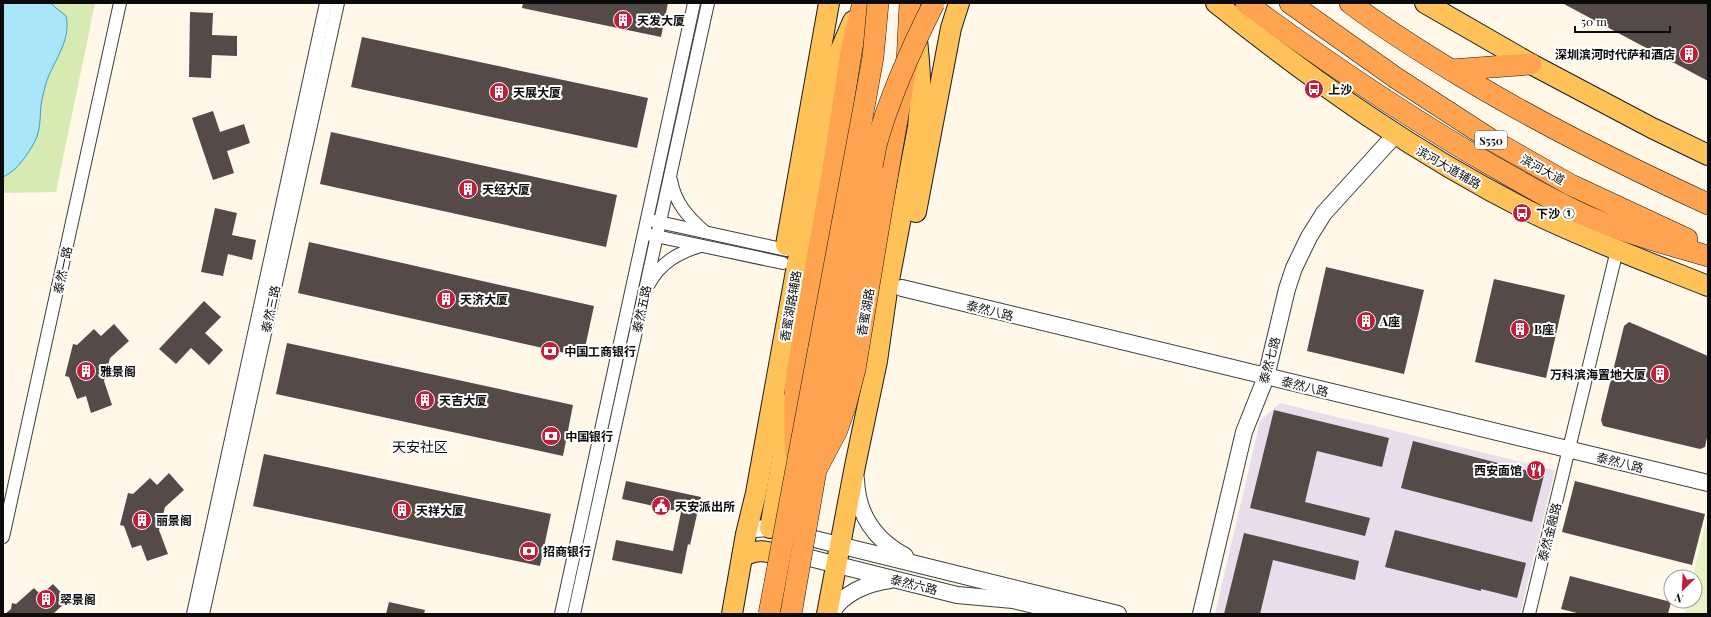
<svg xmlns="http://www.w3.org/2000/svg" width="1711" height="617" viewBox="0 0 1711 617" font-family="'Playfair Display','Noto Sans SC',serif">
  <style>
    .industrial { fill: #e8deeb }
    .green { fill: #d6eab1 }
    .pitch { fill: #e7f1c3 }
    .water { fill: #aae5f9; stroke: #2ea5d3 }
    .building { fill: #544a47 }
    .lines { fill: none; stroke-linecap: round; stroke-linejoin: round }
    .minor-casing { stroke: #3e3e3e; stroke-width: 14 }
    .tertiary-casing { stroke: #3e3e3e; stroke-width: 18 }
    .primary-casing { stroke: #1c1c1c; stroke-width: 22 }
    .trunk-casing { stroke: #1c1c1c; stroke-width: 22 }
    .minor { stroke: #fff; stroke-width: 12 }
    .tertiary { stroke: #fff; stroke-width: 16 }
    .primary { stroke: #ffc258; stroke-width: 20 }
    .trunk { stroke: #fea450; stroke-width: 21 }
    .trunk-bridge-casing { stroke: #1c1c1c; stroke-width: 22; stroke-linecap: butt }
    .trunk-bridge { stroke: #fea450; stroke-width: 21 }
    .labels { text-anchor: middle; dominant-baseline: central; stroke-width: 4; stroke-linejoin: round; paint-order: stroke }
    .shield { fill: #fff; stroke: #545454; stroke-width: 1 }
    .shield-label { font-size: 11px; font-weight: bold; fill: #0b0b0b }
    .poi-label { font-size: 12px; font-weight: bold; fill: #0b0b0b; stroke: #fff; text-anchor: start }
    .street-label { font-size: 12px; fill: #0b0b0b; stroke: #fff }
    .quarter-label { font-size: 14px; fill: #0b0b0b; stroke: #fff }
  </style>
  <rect width="100%" height="100%" fill="#fff8e8"/>
  <polygon class="industrial" points="1280,403 1555,470 1520,614 1215,614 1260,421"/>
  <polygon class="green" points="3,3 95,3 56,192 3,193"/>
  <polygon class="pitch" points="1705,524 1708,525 1708,614 1684,614 1687,601 1695,601 1695,577 1693,577"/>
  <path class="water" d="M3 3H50L66 16C71 36 58 56 50 73 46 81 44 91 42 99 39 114 42 127 35 141 28 154 17 171 3 177Z"/>
  <g class="building">
    <polygon points="523,3 668,3 661,37 522,8"/>
    <polygon points="1562,3 1708,3 1708,81"/>
    <polygon points="190,12 213,13 212,35 237,36 237,56 212,55 211,78 189,77"/>
    <polygon points="362,37 648,98 637,148 351,87"/>
    <polygon points="213,111 220,132 244,124 250,143 227,151 234,173 213,180 192,118"/>
    <polygon points="331,132 617,195 606,247 320,184"/>
    <polygon points="215,208 237,213 232,235 256,240 252,260 228,254 223,276 201,272"/>
    <polygon points="309,242 594,306 583,357 298,293"/>
    <polygon points="1326,267 1424,290 1404,374 1307,351"/>
    <polygon points="1494,279 1565,295 1546,378 1475,362"/>
    <polygon points="204,301 221,317 205,333 223,350 209,365 191,348 176,364 159,349"/>
    <polygon points="1629,322 1708,356 1708,433 1705,447 1700,449 1603,426 1601,420 1624,326"/>
    <polygon points="114,324 129,341 110,358 104,381 112,405 91,413 86,396 77,399 69,377 65,376 73,344 77,345 94,329 101,336"/>
    <polygon points="287,343 573,405 563,456 276,394"/>
    <polygon points="1274,410 1389,438 1382,467 1317,451 1305,502 1370,518 1365,536 1250,508"/>
    <polygon points="1413,441 1544,475 1532,522 1401,488"/>
    <polygon points="264,454 551,514 540,566 253,506"/>
    <polygon points="169,473 184,490 165,507 159,530 168,554 147,561 141,545 132,548 124,526 120,525 128,493 133,494 150,478 157,485"/>
    <polygon points="626,481 701,497 690,545 688,544 682,574 612,560 616,540 673,551 681,512 622,499"/>
    <polygon points="1575,481 1705,514 1692,565 1562,532"/>
    <polygon points="1395,530 1526,563 1517,598 1481,589 1481,591 1385,567"/>
    <polygon points="1244,533 1359,561 1355,580 1273,560 1260,614 1224,614"/>
    <polygon points="1570,576 1671,602 1668,614 1581,614 1561,609"/>
    <polygon points="53,584 68,600 53,614 5,614 11,609 12,603 16,604 34,588 41,595"/>
    <polygon points="389,602 425,610 424,614 386,614"/>
  </g>
  <g class="lines">
    <defs>
      <g id="minor">
        <path d="M671 180C675 203 688 217 705 232"/>
        <polyline points="654,221 786,250"/>
        <polyline points="651,235 783,263"/>
        <path d="M649 284C660 263 678 253 700 246"/>
        <polyline points="3,537 120,3"/>
        <polyline points="193,614 326,3"/>
        <polyline points="203,614 338,3"/>
        <polyline points="561,614 694,3"/>
        <polyline points="574,614 708,3"/>
        <polyline points="1529,614 1617,250"/>
      </g>
      <g id="tertiary">
        <polyline points="902,288 1708,483"/>
        <path d="M856 479C857 514 875 540 905 556"/>
        <polyline points="746,534 754,529 770,528 1118,614"/>
        <polyline points="790,553 957,595 1013,600 1072,614"/>
        <path d="M831 614C842 593 868 583 890 580"/>
        <polyline points="1201,614 1244,432 1266,377 1287,289 1294,268 1309,237 1324,213 1395,135"/>
      </g>
      <g id="primary">
        <path d="M1216 3C1317 84 1419 156 1535 214 1591 241 1650 263 1708 286"/>
        <polyline points="1425,3 1531,64 1652,128 1708,155"/>
        <polyline points="916,212 951,28 959,3"/>
        <polyline points="786,245 829,3"/>
        <polyline points="770,528 783,454 783,439 780,422 783,404"/>
        <path d="M742 557C759 547 782 549 785 573"/>
        <polyline points="732,614 746,534 756,493 829,88 835,63 853,21"/>
        <path d="M827 614 855 466 877 361 887 291 918 127C922 93 920 65 916 31"/>
      </g>
      <g id="trunk">
        <path d="M1246 3C1325 61 1406 116 1491 165 1525 184 1559 205 1596 220 1632 235 1670 245 1708 256"/>
        <polyline points="1290,3 1396,78 1490,139 1571,185 1687,239"/>
        <path d="M1350 3C1386 30 1423 53 1461 76 1541 124 1623 165 1708 204"/>
        <polyline points="1451,70 1531,64"/>
        <polyline points="887,177 907,63 910,3"/>
        <polyline points="795,451 795,392 797,373 833,169 852,47 863,3"/>
      </g>
    </defs>
    <use href="#minor" class="minor-casing"/>
    <use href="#tertiary" class="tertiary-casing"/>
    <use href="#primary" class="primary-casing"/>
    <use href="#trunk" class="trunk-casing"/>
    <use href="#minor" class="minor"/>
    <use href="#tertiary" class="tertiary"/>
    <use href="#primary" class="primary"/>
    <use href="#trunk" class="trunk"/>
    <defs>
      <g id="trunk-bridge">
        <path d="M816 470 876 145C890 95 911 49 934 3"/>
        <polyline points="769,614 864,107 873,57 878,3"/>
        <polyline points="791,614 816,470 837,430 846,404 855,369 887,177"/>
      </g>
    </defs>
    <use href="#trunk-bridge" class="trunk-bridge-casing"/>
    <use href="#trunk-bridge" class="trunk-bridge"/>
  </g>
  <defs>
    <symbol id="building-disc" viewBox="-11 -11 22 22"><circle r="9.5" fill="#c01d38" stroke="#fff"/><path d="M-4-6H4V6H1V3H-1V6H-4ZM-2.5-4.3h1.7v1.8h-1.7ZM.8-4.3h1.7v1.8H.8ZM-2.5-1h1.7V.8h-1.7ZM.8-1h1.7V.8H.8Z" fill="#fff"/></symbol>
    <symbol id="bus-disc" viewBox="-11 -11 22 22"><circle r="9.5" fill="#c01d38" stroke="#fff"/><path d="M-5-6H5V4H4V6H2V4H-2V6H-4V4H-5ZM-3.5-4V0h7V-4ZM-3.5 1.2v1.5H-2V1.2ZM2 1.2v1.5H3.5V1.2Z" fill="#fff"/></symbol>
    <symbol id="bank-disc" viewBox="-11 -11 22 22"><circle r="9.5" fill="#c01d38" stroke="#fff"/><path d="M-6-4H6V4H-6ZM0-2.3a2.3 2.3 0 1 0 0 4.6a2.3 2.3 0 1 0 0-4.6Z" fill="#fff"/></symbol>
    <symbol id="restaurant-disc" viewBox="-11 -11 22 22"><circle r="9.5" fill="#c01d38" stroke="#fff"/><path d="M-5-6h1v4h1v-4h1v4h1v-4h1v5L-1.5 .5V6h-2V.5L-5-1ZM5-6V6H3V1.5H1.5Q1.5-4 5-6Z" fill="#fff"/></symbol>
    <symbol id="civic-disc" viewBox="-11 -11 22 22"><circle r="9.5" fill="#c01d38" stroke="#fff"/><path d="M-.6-6.5H3V-4.5H.6V-3L4-1V1h2V6H-6V1h2V-1L-.6-3ZM-1.2 2.5V6h2.4V2.5Z" fill="#fff"/></symbol>
  </defs>
  <g fill-rule="evenodd">
    <use href="#building-disc" x="612" y="9" width="22" height="22"/>
    <use href="#building-disc" x="1678" y="43" width="22" height="22"/>
    <use href="#bus-disc" x="1303" y="78" width="22" height="22"/>
    <use href="#building-disc" x="488" y="81" width="22" height="22"/>
    <use href="#building-disc" x="457" y="178" width="22" height="22"/>
    <use href="#bus-disc" x="1511" y="202" width="22" height="22"/>
    <use href="#building-disc" x="435" y="288" width="22" height="22"/>
    <use href="#building-disc" x="1355" y="310" width="22" height="22"/>
    <use href="#building-disc" x="1509" y="318" width="22" height="22"/>
    <use href="#bank-disc" x="539" y="340" width="22" height="22"/>
    <use href="#building-disc" x="75" y="360" width="22" height="22"/>
    <use href="#building-disc" x="1649" y="363" width="22" height="22"/>
    <use href="#building-disc" x="414" y="389" width="22" height="22"/>
    <use href="#bank-disc" x="540" y="425" width="22" height="22"/>
    <use href="#restaurant-disc" x="1525" y="459" width="22" height="22"/>
    <use href="#civic-disc" x="650" y="495" width="22" height="22"/>
    <use href="#building-disc" x="391" y="499" width="22" height="22"/>
    <use href="#building-disc" x="131" y="509" width="22" height="22"/>
    <use href="#bank-disc" x="518" y="540" width="22" height="22"/>
    <use href="#building-disc" x="35" y="588" width="22" height="22"/>
  </g>
  <g class="labels">
    <rect class="shield" x="1475" y="131" width="32" height="18" rx="3"/>
    <g class="shield-label">
      <text x="1491" y="140">S550</text>
    </g>
    <g class="poi-label">
      <text x="637" y="20">天发大厦</text>
      <text x="1675" y="54" text-anchor="end">深圳滨河时代萨和酒店</text>
      <text x="1328" y="89">上沙</text>
      <text x="513" y="92">天展大厦</text>
      <text x="482" y="189">天经大厦</text>
      <text x="1536" y="213">下沙 ①</text>
      <text x="460" y="299">天济大厦</text>
      <text x="1380" y="321">A座</text>
      <text x="1534" y="329">B座</text>
      <text x="564" y="351">中国工商银行</text>
      <text x="100" y="371">雅景阁</text>
      <text x="1646" y="374" text-anchor="end">万科滨海置地大厦</text>
      <text x="439" y="400">天吉大厦</text>
      <text x="565" y="436">中国银行</text>
      <text x="1522" y="470" text-anchor="end">西安面馆</text>
      <text x="675" y="506">天安派出所</text>
      <text x="416" y="510">天祥大厦</text>
      <text x="156" y="520">丽景阁</text>
      <text x="543" y="551">招商银行</text>
      <text x="60" y="599">翠景阁</text>
    </g>
    <g class="street-label">
      <text transform="translate(1449 167) rotate(30)">滨河大道辅路</text>
      <text transform="translate(1543 169) rotate(29)">滨河大道</text>
      <text transform="translate(62 270) rotate(-78)">泰然一路</text>
      <text transform="translate(790 306) rotate(-80)">香蜜湖路辅路</text>
      <text transform="translate(270 309) rotate(-78)">泰然三路</text>
      <text transform="translate(641 309) rotate(-78)">泰然五路</text>
      <text transform="translate(990 310) rotate(14)">泰然八路</text>
      <text transform="translate(865 312) rotate(-80)">香蜜湖路</text>
      <text transform="translate(1269 360) rotate(-75)">泰然七路</text>
      <text transform="translate(1305 386) rotate(14)">泰然八路</text>
      <text transform="translate(1620 462) rotate(14)">泰然八路</text>
      <text transform="translate(1549 532) rotate(-76)">泰然金融路</text>
      <text transform="translate(914 584) rotate(14)">泰然六路</text>
    </g>
    <g class="quarter-label">
      <text x="420" y="446">天安社区</text>
    </g>
  </g>
  <rect width="1711" height="617" fill="none" stroke="#0b0b0b" stroke-width="8"/>
  <g transform="translate(1683 589) rotate(204)"><circle r="19" fill="#ffffff" stroke="#9d9d9d"/>
  <path d="M0-3L7 15L0 10L-7 15Z" fill="#c01d38"/>
  <text y="-6" font-size="11" font-weight="bold" text-anchor="middle" fill="#0b0b0b">N</text>
  </g>
  <path d="M1575 26v6h95v-6" fill="none" stroke="#0b0b0b" stroke-width="2"/>
  <text x="1581" y="26" font-size="12" fill="#0b0b0b" stroke="#ffffff" stroke-width="3" paint-order="stroke">50 m</text>
</svg>
